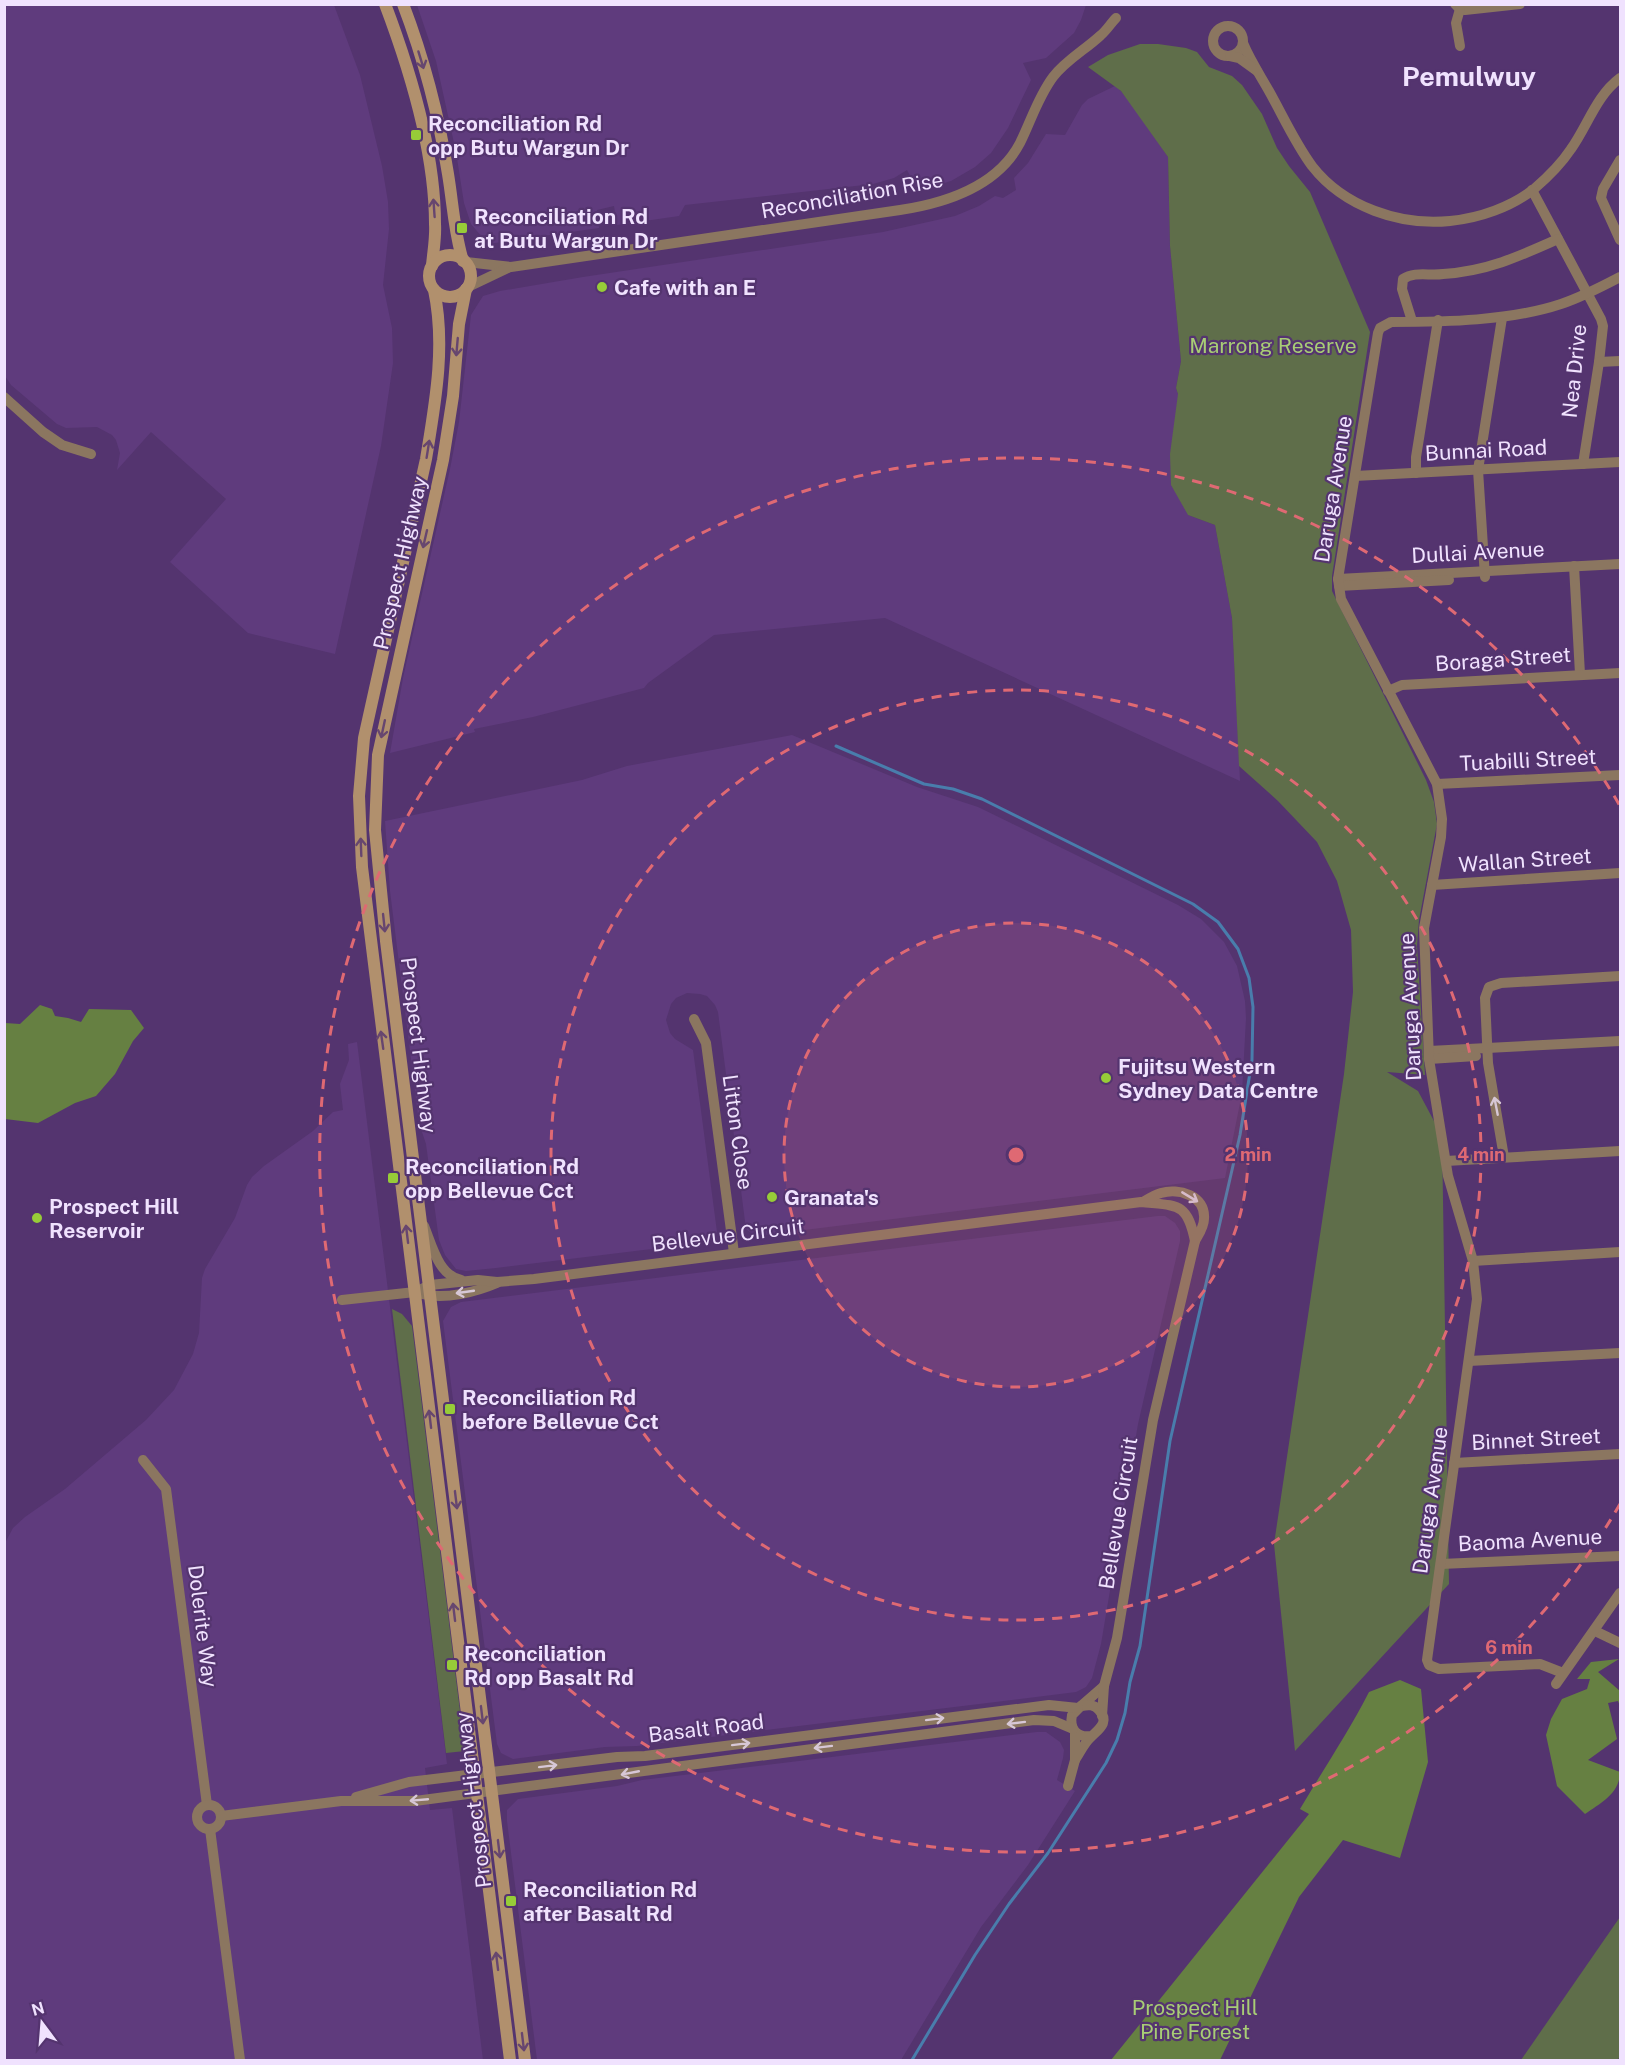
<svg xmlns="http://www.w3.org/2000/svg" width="1625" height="2065" viewBox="0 0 1625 2065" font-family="'Public Sans',sans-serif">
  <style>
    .built { fill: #5f3b7d }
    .green { fill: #5f6e4a }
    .forest { fill: #668042 }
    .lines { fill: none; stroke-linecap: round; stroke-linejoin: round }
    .stream { stroke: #497dac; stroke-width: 3 }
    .minor { stroke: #8b7660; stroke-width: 10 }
    .secondary { stroke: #b1906d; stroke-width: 12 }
    .oneway { stroke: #67466f }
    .oneway2 { stroke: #d7c7d6 }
    .ring { fill: none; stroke: #df6973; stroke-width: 3; stroke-dasharray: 10 8 }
    .poi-dot { fill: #97cc38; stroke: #54346f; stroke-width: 2 }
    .labels { text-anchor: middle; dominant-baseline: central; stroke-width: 4.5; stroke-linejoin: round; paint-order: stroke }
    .poi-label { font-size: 21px; font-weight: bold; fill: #f0e2fe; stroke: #54346f; text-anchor: start }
    .street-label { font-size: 21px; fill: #f0e2fe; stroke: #54346f }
    .park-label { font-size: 21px; fill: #a8cd75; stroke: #54346f }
    .district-label { font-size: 27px; font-weight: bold; fill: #f0e2fe; stroke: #54346f }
    .centre { fill: #df6973; stroke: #54346f; stroke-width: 3 }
    .ring-label { font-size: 18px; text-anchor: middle; font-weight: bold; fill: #df6973; stroke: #54346f; stroke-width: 4.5; stroke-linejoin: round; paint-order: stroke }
  </style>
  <rect width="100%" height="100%" fill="#54346f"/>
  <g class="built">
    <polygon points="5,4 334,5 360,75 382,166 388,202 389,229 383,285 392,328 393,363 381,446 335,654 248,633 170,562 226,499 151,432 117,470 120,453 116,440 112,435 97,427 66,428 57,424 11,385 5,376"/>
    <polygon points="417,5 1086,5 1081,20 1074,33 1046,58 1023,63 1031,80 1008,128 991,153 975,167 951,181 918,191 907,170 894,178 873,184 685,205 679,216 617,225 614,206 597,210 599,228 488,244 471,224 464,203 456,152 436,61"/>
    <polygon points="1115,86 1121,91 1136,109 1168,157 1170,246 1181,361 1176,388 1178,394 1188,515 1215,525 1232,618 1240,781 885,618 714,635 648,683 644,688 533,717 474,729 475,732 390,753 403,678 450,469 459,422 471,315 483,296 500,291 583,277 883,232 955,216 979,206 995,196 1003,198 1016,190 1014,178 1028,163 1046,134 1065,135 1082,105 1088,99"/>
    <polygon points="792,735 917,787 978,807 1178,905 1201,919 1224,942 1237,966 1245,1001 1246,1018 1242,1093 1225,1178 755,1236 746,1229 718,1012 715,1005 707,996 700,994 687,993 676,998 671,1004 666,1020 670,1033 675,1039 693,1050 717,1232 709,1242 496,1268 466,1271 456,1269 445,1255 439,1240 426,1144 419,1123 390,891 385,821 582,780 627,766"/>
    <polygon points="357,1042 447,1764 425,1768 430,1810 452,1808 483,2060 5,2060 5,1543 13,1528 25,1517 65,1489 146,1420 174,1390 193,1354 199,1333 202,1278 205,1269 235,1218 247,1185 252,1177 264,1166 313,1131 333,1112 343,1110 340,1084 349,1060 348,1044"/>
    <polygon points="1158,1216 1165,1216 1175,1223 1180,1231 1180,1241 1138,1424 1101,1644 1092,1678 1086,1687 1076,1692 637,1746 605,1747 513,1759 501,1753 497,1744 443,1321 451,1307 461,1302"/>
    <polygon points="1037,1732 1046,1732 1060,1742 1064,1750 1063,1758 1057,1780 1075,1791 1028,1865 981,1927 901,2060 537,2060 507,1821 507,1810 518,1799 617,1786 642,1780"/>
  </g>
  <g class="green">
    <polygon points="1140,44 1158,44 1186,48 1197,52 1209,67 1232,76 1242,85 1262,114 1277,148 1289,166 1310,192 1370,332 1332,576 1332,591 1426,780 1434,802 1437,824 1419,920 1417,946 1425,1075 1387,1072 1418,1091 1442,1136 1449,1584 1295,1751 1274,1544 1344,1074 1353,992 1351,930 1337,881 1317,842 1278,801 1239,766 1232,618 1215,525 1188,515 1171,485 1170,454 1178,394 1176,388 1181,361 1170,246 1168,157 1121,91 1088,67 1108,55"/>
    <polygon points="392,1309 402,1314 412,1326 465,1751 446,1753"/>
    <polygon points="1620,1917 1620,2057 1617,2060 1521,2060"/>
  </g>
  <g class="forest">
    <polygon points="40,1005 52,1009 55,1016 68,1018 81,1022 89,1009 131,1010 144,1028 133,1041 115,1074 96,1096 75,1103 38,1123 5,1119 5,1023 20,1024"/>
    <path d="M1619 1659 1598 1672 1620 1691V1706L1618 1701 1608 1703 1617 1739 1588 1760 1620 1772C1620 1793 1601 1803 1585 1814L1557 1786 1546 1735 1551 1719 1562 1699 1587 1689 1590 1679H1577L1591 1662Z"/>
    <path d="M1400 1680 1421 1689 1428 1762 1400 1858 1343 1840 1299 1897 1220 2060H1111L1309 1814 1300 1809C1323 1770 1348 1733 1369 1692Z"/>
  </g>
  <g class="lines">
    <polyline class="stream" points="836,746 924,784 953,789 982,799 1193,904 1218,922 1238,949 1249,978 1253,1007 1252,1060 1240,1135 1170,1441 1140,1646 1130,1682 1125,1713 1117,1740 1106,1763 1048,1853 1009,1904 975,1955 912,2060"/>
    <g class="minor">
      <polyline points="1455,4 1460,9 1465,10 1520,4"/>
      <circle cx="1228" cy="41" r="15"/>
      <path d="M1243 43C1250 60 1260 75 1269 91 1283 116 1295 143 1312 166 1344 207 1400 226 1450 221 1480 218 1511 207 1534 189 1548 177 1561 164 1571 149 1588 125 1596 96 1620 78"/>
      <polyline points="1460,46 1456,23 1460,9"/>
      <polyline points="1230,56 1239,58 1257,71"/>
      <polyline points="1620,160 1603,189 1601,198 1620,240"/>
      <polyline points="1532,190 1601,319 1603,326 1599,362 1583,464"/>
      <path d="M466 262 511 267 900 210C946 203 997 187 1020 143 1031 121 1038 97 1053 77 1066 60 1085 50 1101 35 1107 30 1111 23 1116 18"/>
      <polyline points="468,287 508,268"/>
      <path d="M1412 321 1402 289 1403 279C1415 271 1429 276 1443 274 1487 271 1518 257 1558 239"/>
      <polyline points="1599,362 1620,361"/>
      <polyline points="4,397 43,432 62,445 91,454"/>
      <polyline points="1416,473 1416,457 1438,320"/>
      <polyline points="1355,476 1620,462"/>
      <polyline points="1574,566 1580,674"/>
      <polyline points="1485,577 1478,470 1502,318"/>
      <polyline points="1338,579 1620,564"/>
      <polyline points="1339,586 1449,580"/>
      <polyline points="1388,691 1402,685 1620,673"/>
      <polyline points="1437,784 1620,775"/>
      <polyline points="1432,885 1620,873"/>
      <polyline points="694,1019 706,1043 734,1253"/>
      <polyline points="1429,1051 1620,1041"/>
      <polyline points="1429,1059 1476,1056"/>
      <polyline points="1504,1157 1488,1063 1485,998 1489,987 1501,983 1620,976"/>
      <polyline points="1446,1161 1620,1151"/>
      <path d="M424 1226C432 1245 438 1275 461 1280"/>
      <polyline points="1473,1261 1620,1252"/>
      <path d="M422 1294C445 1300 476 1292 497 1283"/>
      <path d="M342 1300 415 1292 430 1285 478 1280 497 1282 534 1279 1141 1202C1178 1206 1187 1202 1195 1241"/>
      <polyline points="1469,1361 1620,1353"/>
      <polyline points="143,1460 166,1489 207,1805"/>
      <polyline points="1454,1463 1620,1454"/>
      <polyline points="1441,1564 1620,1556"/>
      <polyline points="1595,1631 1620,1643"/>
      <path d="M1563 1673 1540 1664 1439 1669 1429 1665 1427 1660 1477 1299 1473 1261 1448 1176 1429 1059 1424 928 1441 837 1442 819 1437 784 1341 599 1338 579 1378 333 1380 328 1391 322C1445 322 1510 321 1561 304 1582 297 1601 287 1620 277"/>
      <polyline points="1556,1684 1620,1593"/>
      <polyline points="1081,1706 1104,1686"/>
      <path d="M1102 1716 1104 1686 1117 1638 1153 1420 1195 1241C1199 1234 1204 1227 1204 1219 1206 1195 1178 1188 1161 1193 1154 1195 1148 1199 1143 1202"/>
      <path d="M1075 1760C1080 1753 1084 1743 1091 1737 1099 1729 1110 1722 1099 1710 1094 1704 1088 1705 1081 1706L1072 1715C1069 1729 1077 1738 1091 1736"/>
      <polyline points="1068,1786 1075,1760 1075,1732"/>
      <polyline points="356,1797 409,1782 617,1757 645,1756 1049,1705 1078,1708"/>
      <circle cx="209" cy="1817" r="12"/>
      <polyline points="221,1816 341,1801 415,1801 1034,1720 1054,1721 1073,1729"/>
      <polyline points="210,1829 240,2060"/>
    </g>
    <g class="secondary">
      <path d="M385 4C410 70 435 154 435 224 436 238 433 252 432 266"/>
      <path d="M403 4C424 59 439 117 448 174 453 204 454 232 463 261"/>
      <circle cx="450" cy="276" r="21"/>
      <polyline points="466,289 459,324 453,396 443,460 378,755 375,830 386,941 525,2060"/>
      <path d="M434 290C446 346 435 404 426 459L364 738 359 796 362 867 510 2060"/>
    </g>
  </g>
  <defs><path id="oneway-shaft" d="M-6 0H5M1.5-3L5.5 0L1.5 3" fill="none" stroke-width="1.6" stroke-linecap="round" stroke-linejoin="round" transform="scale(1.5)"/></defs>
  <g class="oneway">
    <use href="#oneway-shaft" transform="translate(421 60) rotate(73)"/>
    <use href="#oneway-shaft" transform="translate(434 208) rotate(-94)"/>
    <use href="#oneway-shaft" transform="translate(457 347) rotate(95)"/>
    <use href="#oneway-shaft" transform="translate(428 449) rotate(-81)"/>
    <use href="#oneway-shaft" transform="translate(425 539) rotate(103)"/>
    <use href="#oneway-shaft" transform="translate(383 729) rotate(102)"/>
    <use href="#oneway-shaft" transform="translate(361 847) rotate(-92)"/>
    <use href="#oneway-shaft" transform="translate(384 923) rotate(84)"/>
    <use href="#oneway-shaft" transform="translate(382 1040) rotate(-98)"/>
    <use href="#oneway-shaft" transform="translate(407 1234) rotate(-97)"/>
    <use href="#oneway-shaft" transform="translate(430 1419) rotate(-97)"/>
    <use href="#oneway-shaft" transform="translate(456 1500) rotate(83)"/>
    <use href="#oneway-shaft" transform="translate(454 1612) rotate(-97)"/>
    <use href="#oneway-shaft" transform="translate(482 1715) rotate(83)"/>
    <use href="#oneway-shaft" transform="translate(499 1849) rotate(83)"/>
    <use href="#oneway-shaft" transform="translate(497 1961) rotate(-97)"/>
    <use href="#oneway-shaft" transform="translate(523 2042) rotate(83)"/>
  </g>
  <g class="oneway2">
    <use href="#oneway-shaft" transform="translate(1496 1106) rotate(-101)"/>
    <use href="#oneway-shaft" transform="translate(1190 1197) rotate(31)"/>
    <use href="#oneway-shaft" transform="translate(465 1292) rotate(172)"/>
    <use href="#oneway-shaft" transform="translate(935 1719) rotate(-7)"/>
    <use href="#oneway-shaft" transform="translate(1016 1723) rotate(173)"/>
    <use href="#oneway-shaft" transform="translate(741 1744) rotate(-7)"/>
    <use href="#oneway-shaft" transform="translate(823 1747) rotate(173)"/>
    <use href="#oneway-shaft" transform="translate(548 1766) rotate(-7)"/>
    <use href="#oneway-shaft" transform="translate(630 1773) rotate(169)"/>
    <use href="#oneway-shaft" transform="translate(419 1800) rotate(175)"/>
  </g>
  <circle cx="1016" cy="1155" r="232" fill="#df6973" fill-opacity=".12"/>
  <g class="ring">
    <circle cx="1016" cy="1155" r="232"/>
    <circle cx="1016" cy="1155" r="465"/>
    <path d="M1620 1504A697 697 0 1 1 1620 806"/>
  </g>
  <g class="poi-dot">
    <rect x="410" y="129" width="12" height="12" rx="3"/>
    <rect x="456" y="222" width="12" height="12" rx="3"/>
    <circle cx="602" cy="287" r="6"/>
    <circle cx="1106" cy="1078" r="6"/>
    <rect x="387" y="1172" width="12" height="12" rx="3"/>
    <circle cx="772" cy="1197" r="6"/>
    <circle cx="37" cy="1218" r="6"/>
    <rect x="444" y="1403" width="12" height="12" rx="3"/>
    <rect x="446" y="1659" width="12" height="12" rx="3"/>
    <rect x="505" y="1895" width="12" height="12" rx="3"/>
  </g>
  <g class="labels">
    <g class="poi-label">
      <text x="428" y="123">Reconciliation Rd<tspan x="428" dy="24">opp Butu Wargun Dr</tspan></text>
      <text x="474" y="216">Reconciliation Rd<tspan x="474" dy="24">at Butu Wargun Dr</tspan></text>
      <text x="614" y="287">Cafe with an E</text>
      <text x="1118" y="1066">Fujitsu Western<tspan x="1118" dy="24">Sydney Data Centre</tspan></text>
      <text x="405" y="1166">Reconciliation Rd<tspan x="405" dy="24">opp Bellevue Cct</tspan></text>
      <text x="784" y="1197">Granata's</text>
      <text x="49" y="1206">Prospect Hill<tspan x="49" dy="24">Reservoir</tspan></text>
      <text x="462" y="1397">Reconciliation Rd<tspan x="462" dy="24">before Bellevue Cct</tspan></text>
      <text x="464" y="1653">Reconciliation<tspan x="464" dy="24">Rd opp Basalt Rd</tspan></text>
      <text x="523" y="1889">Reconciliation Rd<tspan x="523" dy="24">after Basalt Rd</tspan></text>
    </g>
    <g class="street-label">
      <text transform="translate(852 195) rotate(-10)">Reconciliation Rise</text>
      <text transform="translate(1574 371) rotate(-84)">Nea Drive</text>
      <text transform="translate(1486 450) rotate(-3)">Bunnai Road</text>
      <text transform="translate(1333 489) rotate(-81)">Daruga Avenue</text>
      <text transform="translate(1478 552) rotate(-3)">Dullai Avenue</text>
      <text transform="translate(400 563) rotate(-77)">Prospect Highway</text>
      <text transform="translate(1503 659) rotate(-4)">Boraga Street</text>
      <text transform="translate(1528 760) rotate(-3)">Tuabilli Street</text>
      <text transform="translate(1525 860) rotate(-4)">Wallan Street</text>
      <text transform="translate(1410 1007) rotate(-93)">Daruga Avenue</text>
      <text transform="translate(419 1045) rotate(83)">Prospect Highway</text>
      <text transform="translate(738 1132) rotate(82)">Litton Close</text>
      <text transform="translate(728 1235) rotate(-7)">Bellevue Circuit</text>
      <text transform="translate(1536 1439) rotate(-3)">Binnet Street</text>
      <text transform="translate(1430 1500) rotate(-82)">Daruga Avenue</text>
      <text transform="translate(1118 1513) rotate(-81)">Bellevue Circuit</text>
      <text transform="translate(1530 1540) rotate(-3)">Baoma Avenue</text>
      <text transform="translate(203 1626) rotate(83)">Dolerite Way</text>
      <text transform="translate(706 1728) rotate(-7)">Basalt Road</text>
      <text transform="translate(473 1800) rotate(-97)">Prospect Highway</text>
    </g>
    <g class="park-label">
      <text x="1273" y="345">Marrong Reserve</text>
      <text x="1195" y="2007">Prospect Hill<tspan x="1195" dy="24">Pine Forest</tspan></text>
    </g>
    <g class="district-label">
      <text x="1469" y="76">Pemulwuy</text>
    </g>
  </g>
  <circle cx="1016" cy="1155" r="9" class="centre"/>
  <g class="ring-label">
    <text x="1248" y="1161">2 min</text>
    <text x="1481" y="1161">4 min</text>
    <text x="1509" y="1654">6 min</text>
  </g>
  <rect width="1625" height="2065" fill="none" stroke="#f0e2fe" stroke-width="12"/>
  <g transform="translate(42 2023) rotate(344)" stroke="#54346f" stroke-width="4.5" paint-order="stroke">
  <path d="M0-4.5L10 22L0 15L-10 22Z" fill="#f0e2fe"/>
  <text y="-9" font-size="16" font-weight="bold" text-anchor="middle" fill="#f0e2fe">N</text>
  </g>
</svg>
